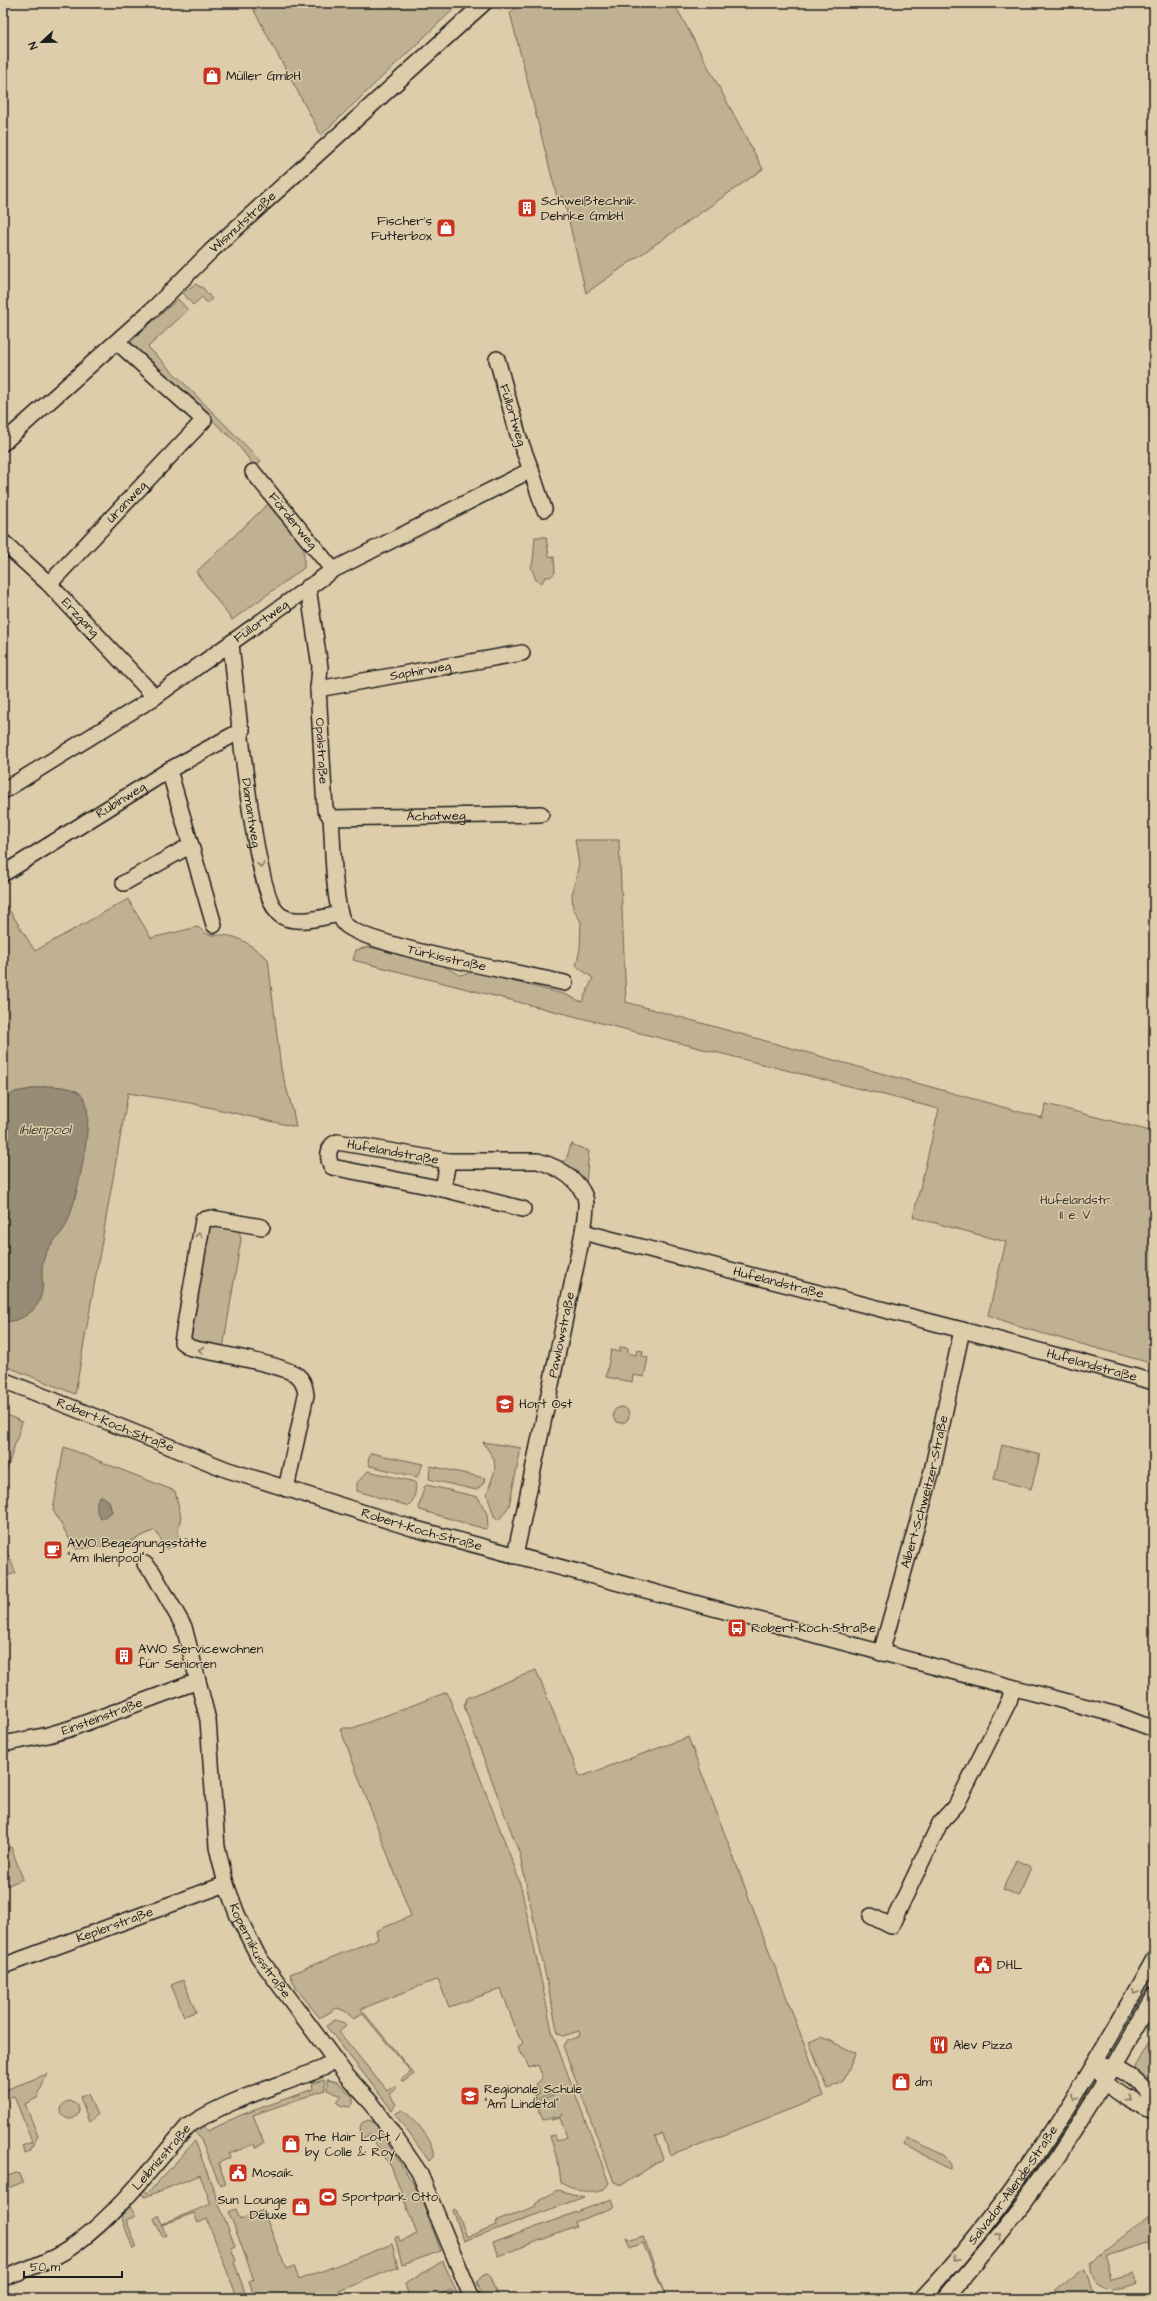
<svg xmlns="http://www.w3.org/2000/svg" width="1157" height="2301" viewBox="0 0 1157 2301" font-family="'Architects Daughter',sans-serif">
  <style>
    .green { fill: #bfb192; stroke: #6e6657 }
    .water { fill: #978c75; stroke: #665f51 }
    .lines { fill: none; stroke-linecap: round; stroke-linejoin: round }
    .minor-casing { stroke: #1c1c1c; stroke-width: 18 }
    .minor { stroke: #decdaa; stroke-width: 15 }
    .oneway { stroke: #7d7463 }
    .labels { text-anchor: middle; dominant-baseline: central; stroke-width: 3; stroke-linejoin: round; paint-order: stroke }
    .poi-label { font-size: 13px; fill: #1c1c1c; stroke: #decdaa; text-anchor: start }
    .street-label { font-size: 13px; fill: #1c1c1c; stroke: #decdaa }
    .park-label { font-size: 13px; fill: #3d3a34; stroke: #decdaa }
    .water-label { font-size: 14px; font-style: italic; fill: #413e37; stroke: #decdaa }
  </style>
  <rect width="100%" height="100%" fill="#decdaa"/>
  <filter id="ink" filterUnits="userSpaceOnUse"><feTurbulence type="fractalNoise" baseFrequency=".025" numOctaves="2"/><feDisplacementMap in="SourceGraphic" scale="8" xChannelSelector="R" yChannelSelector="G"/><feConvolveMatrix kernelMatrix="1 2 1 2 8 2 1 2 1" color-interpolation-filters="sRGB"/></filter>
  <g filter="url(#ink)">
    <g class="green">
      <polygon points="250,3 460,3 321,135"/>
      <polygon points="521,3 674,3 763,169 586,293 563,196 557,197 510,13"/>
      <polygon points="195,284 203,288 212,299 207,303 202,297 193,305 183,293"/>
      <polygon points="178,299 188,310 148,347 261,461 255,467 234,440 219,427 209,416 131,346 132,340"/>
      <polygon points="268,504 304,547 304,568 232,620 196,572"/>
      <path d="M535 537H546L549 556 554 557 555 573 550 577H545L542 583 536 580 531 567C534 562 534 545 535 537Z"/>
      <polygon points="575,840 619,840 626,1002 1042,1118 1046,1104 1154,1132 1154,1364 1023,1328 988,1315 1006,1242 913,1217 939,1109 353,960 356,950 368,947 431,959 460,975 475,972 564,994 582,1002 593,978 576,966 580,949 581,922 573,909 572,895 579,864"/>
      <path d="M128 899 151 938 198 927C211 940 216 933 230 936 243 938 258 951 268 959L281 1069 293 1111 296 1127 190 1103 128 1093 75 1394 3 1365V1322L16 1320 43 1284C36 1265 48 1245 62 1232L48 1086 15 1092 3 1101V900L35 951Z"/>
      <polygon points="571,1144 589,1151 586,1183 583,1184 558,1163 566,1160"/>
      <polygon points="208,1224 238,1227 241,1239 223,1348 188,1340"/>
      <polygon points="620,1347 628,1348 628,1353 636,1355 637,1350 643,1351 642,1356 648,1357 644,1377 633,1375 632,1382 606,1377 611,1350 620,1352"/>
      <circle cx="621" cy="1415" r="8"/>
      <polygon points="3,1413 22,1422 3,1482"/>
      <polygon points="483,1442 521,1448 509,1506 499,1520 494,1516 487,1494 495,1470 494,1459"/>
      <polygon points="1002,1445 1040,1455 1031,1489 994,1479"/>
      <polygon points="64,1447 175,1491 181,1517 178,1529 180,1543 166,1549 155,1530 123,1545 75,1549 53,1510"/>
      <polygon points="371,1453 423,1464 417,1477 370,1466 368,1461"/>
      <polygon points="430,1466 485,1478 483,1484 476,1490 429,1479"/>
      <path d="M368 1471 415 1482C417 1488 414 1502 409 1506L357 1491V1483Z"/>
      <polygon points="427,1485 478,1497 487,1514 488,1527 485,1529 420,1510 419,1506 424,1487"/>
      <polygon points="3,1543 16,1573 3,1577"/>
      <polygon points="536,1670 580,1777 688,1737 824,2096 670,2156 663,2134 655,2136 663,2159 622,2185 614,2182 563,2046 566,2041 580,2036 579,2031 563,2036 558,2034 520,1855 464,1706 467,1698"/>
      <path d="M447 1692 515 1868 521 1887 553 2035 609 2183C599 2201 576 2188 561 2183L559 2166 550 2136 554 2135 557 2141 567 2137 560 2118 551 2120 563 2115 562 2113 543 2120 536 2102 557 2093 556 2091 535 2100 534 2095 539 2093 535 2085 543 2078 538 2065 529 2068 524 2056 521 2055 518 2048 523 2042 519 2037 501 1989 449 2007 438 1979 361 2009 414 2074 403 2082 401 2080 411 2072 362 2013 354 2019 345 2011 337 2008 320 2018 296 1988 290 1974 378 1939 376 1931 411 1916 340 1728H353Z"/>
      <polygon points="11,1847 23,1879 6,1886 3,1877 3,1850"/>
      <polygon points="1016,1860 1031,1867 1019,1896 1003,1889"/>
      <polygon points="1154,1973 1154,1981 1127,2029 1123,2027"/>
      <polygon points="183,1980 196,2012 184,2016 171,1985"/>
      <polygon points="335,2020 342,2022 346,2026 339,2032 387,2091 394,2086 397,2088 389,2094 396,2104 392,2110 326,2026"/>
      <polygon points="1154,2034 1154,2091 1138,2074 1135,2067"/>
      <polygon points="821,2037 856,2053 843,2081 828,2089 809,2042"/>
      <polygon points="47,2074 37,2098 25,2104 38,2136 29,2151 25,2153 22,2146 32,2142 14,2096 3,2100 3,2091"/>
      <polygon points="324,2080 325,2090 253,2115 264,2143 255,2148 254,2144 229,2154 230,2158 218,2163 226,2183 220,2185 200,2138 194,2131 203,2124 208,2131 241,2115 313,2089 312,2083"/>
      <polygon points="327,2080 337,2082 353,2097 353,2104 350,2107 342,2106 337,2103 342,2096 327,2090"/>
      <polygon points="88,2094 97,2115 89,2122 80,2097"/>
      <circle cx="70" cy="2110" r="9"/>
      <polygon points="1077,2105 1080,2106 1022,2193 1019,2190"/>
      <path d="M402 2110C412 2116 437 2144 434 2156L429 2161 395 2114Z"/>
      <polygon points="368,2120 374,2122 418,2191 441,2251 402,2265 395,2238 398,2236 400,2241 417,2234 392,2168 370,2135 362,2140 360,2127 362,2123"/>
      <polygon points="908,2137 944,2156 950,2165 950,2170 904,2144"/>
      <polygon points="195,2141 235,2246 231,2248 236,2261 234,2262 247,2298 235,2298 237,2297 207,2219 198,2223 194,2213 162,2225 166,2235 162,2236 154,2219 158,2215 162,2224 211,2204 200,2175 145,2197 140,2192 143,2189 148,2193"/>
      <polygon points="16,2173 20,2174 23,2182 3,2190 3,2178"/>
      <polygon points="557,2190 584,2197 464,2241 453,2210 456,2209 467,2237 496,2225 495,2222 536,2206 535,2204"/>
      <polygon points="1013,2198 1015,2200 936,2298 930,2298"/>
      <polygon points="612,2199 615,2207 575,2222 576,2227 498,2256 493,2243"/>
      <polygon points="130,2207 136,2216 126,2220 137,2247 133,2249 121,2216 121,2211"/>
      <polygon points="236,2209 240,2219 263,2210 286,2269 294,2266 299,2280 392,2244 398,2267 322,2298 255,2298 249,2282 254,2280 229,2212"/>
      <path d="M1154 2212V2240L1106 2256 1113 2280 1132 2274 1135 2283C1115 2293 1089 2292 1091 2262Z"/>
      <polygon points="643,2236 666,2298 643,2243 630,2248 626,2237 631,2240"/>
      <polygon points="443,2261 459,2298 454,2298 451,2290 432,2298 409,2298 405,2284"/>
      <polygon points="1085,2269 1094,2298 1047,2298 1081,2270"/>
      <polygon points="487,2274 489,2275 498,2298 484,2298 477,2282 482,2276"/>
    </g>
    <g class="water">
      <path d="M48 1086C61 1087 76 1086 84 1098 96 1115 76 1203 67 1223 63 1234 51 1241 46 1253 37 1273 48 1287 37 1305 30 1316 15 1322 3 1322V1101L15 1092Z"/>
      <path d="M102 1496 109 1501 112 1512 101 1519C96 1514 95 1503 99 1497Z"/>
    </g>
    <g class="lines">
      <defs>
        <g id="minor">
          <path id="s1" d="M3 443 155 307 211 251 484 3"/>
          <polyline points="531,470 544,509"/>
          <path id="s2" d="M253 472 333 570"/>
          <path id="s3" d="M3 542 49 584 155 697"/>
          <path id="s4" d="M49 584 204 420 117 342"/>
          <path id="s5" d="M308 587 320 667 318 689 325 809 331 818C333 840 333 907 344 923 359 945 530 975 565 983"/>
          <path id="s6" d="M231 644C236 686 253 897 280 915 295 926 323 917 340 914"/>
          <path id="s7" d="M318 689 522 653"/>
          <polyline points="169,770 214,925"/>
          <path id="s8" d="M3 791 155 697 333 570 531 470 519 438 497 359"/>
          <path id="s9" d="M331 818 541 814"/>
          <path id="s10" d="M3 874 169 770 242 730"/>
          <polyline points="124,883 191,845"/>
          <polyline points="443,1189 448,1161"/>
          <path d="M262 1227 211 1218 203 1220 182 1342 191 1348C214 1353 283 1364 298 1376 304 1381 305 1388 306 1395L286 1489"/>
          <path id="s11" d="M583 1232 966 1331 1154 1382"/>
          <path id="s12" d="M3 1380 228 1470 412 1528 1117 1715 1154 1729"/>
          <path id="s13" d="M515 1556 583 1232C584 1222 588 1206 585 1197 577 1177 558 1167 538 1161H448L337 1142C327 1146 327 1159 332 1167L443 1189 523 1209"/>
          <path id="s14" d="M145 1564 152 1571 184 1627 198 1681 208 1720 217 1847 226 1884 237 1914 258 1956 346 2075 373 2105 419 2172 472 2298"/>
          <path id="s15" d="M881 1653 932 1471 962 1330"/>
          <path id="s16" d="M3 1744 48 1735 69 1729 198 1681"/>
          <polyline points="871,1916 891,1926 940,1823 957,1804 1009,1701 1013,1688"/>
          <path id="s17" d="M3 1966 226 1884"/>
          <path d="M1105 2065C1124 2067 1144 2087 1154 2103"/>
          <path d="M1100 2074C1110 2092 1135 2104 1154 2112"/>
          <path id="s18" d="M3 2278C27 2269 57 2259 77 2243 120 2211 153 2166 188 2126 230 2098 277 2087 323 2068L334 2059"/>
          <path id="s19" d="M922 2298C1017 2198 1088 2078 1154 1958"/>
          <path d="M946 2298C973 2266 1000 2235 1025 2202 1073 2137 1114 2067 1154 1997"/>
        </g>
      </defs>
      <use href="#minor" class="minor-casing"/>
      <use href="#minor" class="minor"/>
    </g>
    <defs><path id="oneway-chevron" d="M-2-3.5L2.5 0L-2 3.5" fill="none" stroke-width="1.6" stroke-linecap="round" stroke-linejoin="round"/></defs>
    <g class="oneway">
      <use href="#oneway-chevron" transform="translate(261 865) rotate(78)"/>
      <use href="#oneway-chevron" transform="translate(199 1235) rotate(-80)"/>
      <use href="#oneway-chevron" transform="translate(201 1350) rotate(-168)"/>
      <use href="#oneway-chevron" transform="translate(1135 1992) rotate(119)"/>
      <use href="#oneway-chevron" transform="translate(1073 2098) rotate(123)"/>
      <use href="#oneway-chevron" transform="translate(1128 2099) rotate(34)"/>
      <use href="#oneway-chevron" transform="translate(998 2236) rotate(-51)"/>
      <use href="#oneway-chevron" transform="translate(956 2259) rotate(130)"/>
    </g>
  </g>
  <defs>
    <symbol id="shop-square" viewBox="-11 -11 22 22"><rect x="-9" y="-9" width="18" height="18" rx="4" fill="#c8321e" stroke="#decdaa"/><path d="M-5-2.5h2.3a2.7 3.5 0 0 1 5.4 0H5L5.5 6h-11ZM-1.5-2.5h3a1.5 2.3 0 0 0-3 0Z" fill="#fff"/></symbol>
    <symbol id="building-square" viewBox="-11 -11 22 22"><rect x="-9" y="-9" width="18" height="18" rx="4" fill="#c8321e" stroke="#decdaa"/><path d="M-4-6H4V6H1V3H-1V6H-4ZM-2.5-4.3h1.7v1.8h-1.7ZM.8-4.3h1.7v1.8H.8ZM-2.5-1h1.7V.8h-1.7ZM.8-1h1.7V.8H.8Z" fill="#fff"/></symbol>
    <symbol id="school-square" viewBox="-11 -11 22 22"><rect x="-9" y="-9" width="18" height="18" rx="4" fill="#c8321e" stroke="#decdaa"/><path d="M0-5L7-2L0 1L-7-2ZM-4 1L0 2.5L4 1V4Q0 6-4 4Z" fill="#fff"/></symbol>
    <symbol id="cafe-square" viewBox="-11 -11 22 22"><rect x="-9" y="-9" width="18" height="18" rx="4" fill="#c8321e" stroke="#decdaa"/><path d="M-5.5-4.5H6V0H3Q3 3.5 0 3.5H-2.5Q-5.5 3.5-5.5 0ZM3-3.2v2h1.7v-2ZM-6 4.5H4V6H-6Z" fill="#fff"/></symbol>
    <symbol id="bus-square" viewBox="-11 -11 22 22"><rect x="-9" y="-9" width="18" height="18" rx="4" fill="#c8321e" stroke="#decdaa"/><path d="M-5-6H5V4H4V6H2V4H-2V6H-4V4H-5ZM-3.5-4V0h7V-4ZM-3.5 1.2v1.5H-2V1.2ZM2 1.2v1.5H3.5V1.2Z" fill="#fff"/></symbol>
    <symbol id="civic-square" viewBox="-11 -11 22 22"><rect x="-9" y="-9" width="18" height="18" rx="4" fill="#c8321e" stroke="#decdaa"/><path d="M-.6-6.5H3V-4.5H.6V-3L4-1V1h2V6H-6V1h2V-1L-.6-3ZM-1.2 2.5V6h2.4V2.5Z" fill="#fff"/></symbol>
    <symbol id="restaurant-square" viewBox="-11 -11 22 22"><rect x="-9" y="-9" width="18" height="18" rx="4" fill="#c8321e" stroke="#decdaa"/><path d="M-5-6h1v4h1v-4h1v4h1v-4h1v5L-1.5 .5V6h-2V.5L-5-1ZM5-6V6H3V1.5H1.5Q1.5-4 5-6Z" fill="#fff"/></symbol>
    <symbol id="stadium-square" viewBox="-11 -11 22 22"><rect x="-9" y="-9" width="18" height="18" rx="4" fill="#c8321e" stroke="#decdaa"/><path d="M0-5a6.5 5 0 1 0 0 10a6.5 5 0 1 0 0-10ZM-3.5-1.8h7v3.6h-7Z" fill="#fff"/></symbol>
  </defs>
  <g fill-rule="evenodd">
    <use href="#shop-square" x="201" y="65" width="22" height="22"/>
    <use href="#building-square" x="516" y="197" width="22" height="22"/>
    <use href="#shop-square" x="435" y="217" width="22" height="22"/>
    <use href="#school-square" x="494" y="1393" width="22" height="22"/>
    <use href="#cafe-square" x="42" y="1539" width="22" height="22"/>
    <use href="#bus-square" x="726" y="1617" width="22" height="22"/>
    <use href="#building-square" x="113" y="1645" width="22" height="22"/>
    <use href="#civic-square" x="972" y="1954" width="22" height="22"/>
    <use href="#restaurant-square" x="928" y="2034" width="22" height="22"/>
    <use href="#shop-square" x="890" y="2071" width="22" height="22"/>
    <use href="#school-square" x="459" y="2085" width="22" height="22"/>
    <use href="#shop-square" x="280" y="2133" width="22" height="22"/>
    <use href="#civic-square" x="227" y="2162" width="22" height="22"/>
    <use href="#stadium-square" x="317" y="2186" width="22" height="22"/>
    <use href="#shop-square" x="290" y="2196" width="22" height="22"/>
  </g>
  <g class="labels">
    <g class="poi-label">
      <text x="226" y="76">Müller GmbH</text>
      <text x="541" y="201">Schweißtechnik<tspan x="541" dy="15">Dehnke GmbH</tspan></text>
      <text x="432" y="221" text-anchor="end">Fischer's<tspan x="432" dy="15">Futterbox</tspan></text>
      <text x="519" y="1404">Hort Ost</text>
      <text x="67" y="1543">AWO Begegnungsstätte<tspan x="67" dy="15">"Am Ihlenpool"</tspan></text>
      <text x="751" y="1628">Robert-Koch-Straße</text>
      <text x="138" y="1649">AWO Servicewohnen<tspan x="138" dy="15">für Senioren</tspan></text>
      <text x="997" y="1965">DHL</text>
      <text x="953" y="2045">Alev Pizza</text>
      <text x="915" y="2082">dm</text>
      <text x="484" y="2089">Regionale Schule<tspan x="484" dy="15">"Am Lindetal"</tspan></text>
      <text x="305" y="2137">The Hair Loft /<tspan x="305" dy="15">by Colle &amp; Roy</tspan></text>
      <text x="252" y="2173">Mosaik</text>
      <text x="342" y="2197">Sportpark Otto</text>
      <text x="287" y="2200" text-anchor="end">Sun Lounge<tspan x="287" dy="15">Deluxe</tspan></text>
    </g>
    <g class="street-label">
      <text stroke="none"><textPath href="#s1" startOffset="326">Wismutstraße</textPath></text>
      <text transform="translate(513 415) rotate(73)">Füllortweg</text>
      <text stroke="none"><textPath href="#s4" startOffset="113">Uranweg</textPath></text>
      <text stroke="none"><textPath href="#s2" startOffset="63">Förderweg</textPath></text>
      <text stroke="none"><textPath href="#s3" startOffset="108">Erzgang</textPath></text>
      <text stroke="none"><textPath href="#s8" startOffset="309">Füllortweg</textPath></text>
      <text stroke="none"><textPath href="#s7" startOffset="104">Saphirweg</textPath></text>
      <text stroke="none"><textPath href="#s5" startOffset="165">Opalstraße</textPath></text>
      <text stroke="none"><textPath href="#s10" startOffset="139">Rubinweg</textPath></text>
      <text stroke="none"><textPath href="#s6" startOffset="170">Diamantweg</textPath></text>
      <text stroke="none"><textPath href="#s9" startOffset="105">Achatweg</textPath></text>
      <text stroke="none"><textPath href="#s5" startOffset="450">Türkisstraße</textPath></text>
      <text transform="translate(393 1152) rotate(10)">Hufelandstraße</text>
      <text stroke="none"><textPath href="#s11" startOffset="202">Hufelandstraße</textPath></text>
      <text stroke="none"><textPath href="#s13" startOffset="226">Pawlowstraße</textPath></text>
      <text stroke="none"><textPath href="#s11" startOffset="526">Hufelandstraße</textPath></text>
      <text stroke="none"><textPath href="#s12" startOffset="121">Robert-Koch-Straße</textPath></text>
      <text stroke="none"><textPath href="#s15" startOffset="167">Albert-Schweitzer-Straße</textPath></text>
      <text stroke="none"><textPath href="#s12" startOffset="445">Robert-Koch-Straße</textPath></text>
      <text stroke="none"><textPath href="#s16" startOffset="103">Einsteinstraße</textPath></text>
      <text stroke="none"><textPath href="#s17" startOffset="119">Keplerstraße</textPath></text>
      <text stroke="none"><textPath href="#s14" startOffset="411">Kopernikusstraße</textPath></text>
      <text stroke="none"><textPath href="#s18" startOffset="203">Leibnizstraße</textPath></text>
      <text stroke="none"><textPath href="#s19" startOffset="145">Salvador-Allende-Straße</textPath></text>
    </g>
    <g class="park-label">
      <text x="1076" y="1200">Hufelandstr.<tspan x="1076" dy="15">II e. V.</tspan></text>
    </g>
    <g class="water-label">
      <text x="45" y="1130">Ihlenpool</text>
    </g>
  </g>
  <rect width="1157" height="2301" fill="none" stroke="#decdaa" stroke-width="16"/>
  <rect x="8" y="8" width="1141" height="2285" fill="none" stroke="#1c1c1c" stroke-width="1.5" filter="url(#ink)"/>
  <g transform="translate(42 42) rotate(248)" stroke="#decdaa" stroke-width="3" paint-order="stroke">
  <path d="M0-3L7 15L0 10L-7 15Z" fill="#1c1c1c"/>
  <text y="-6" font-size="11" font-weight="bold" text-anchor="middle" fill="#1c1c1c">N</text>
  </g>
  <path d="M24 2271v6h98v-6" fill="none" stroke="#1c1c1c" stroke-width="2"/>
  <text x="30" y="2271" font-size="12" fill="#1c1c1c" stroke="#decdaa" stroke-width="3" paint-order="stroke">50 m</text>
</svg>
